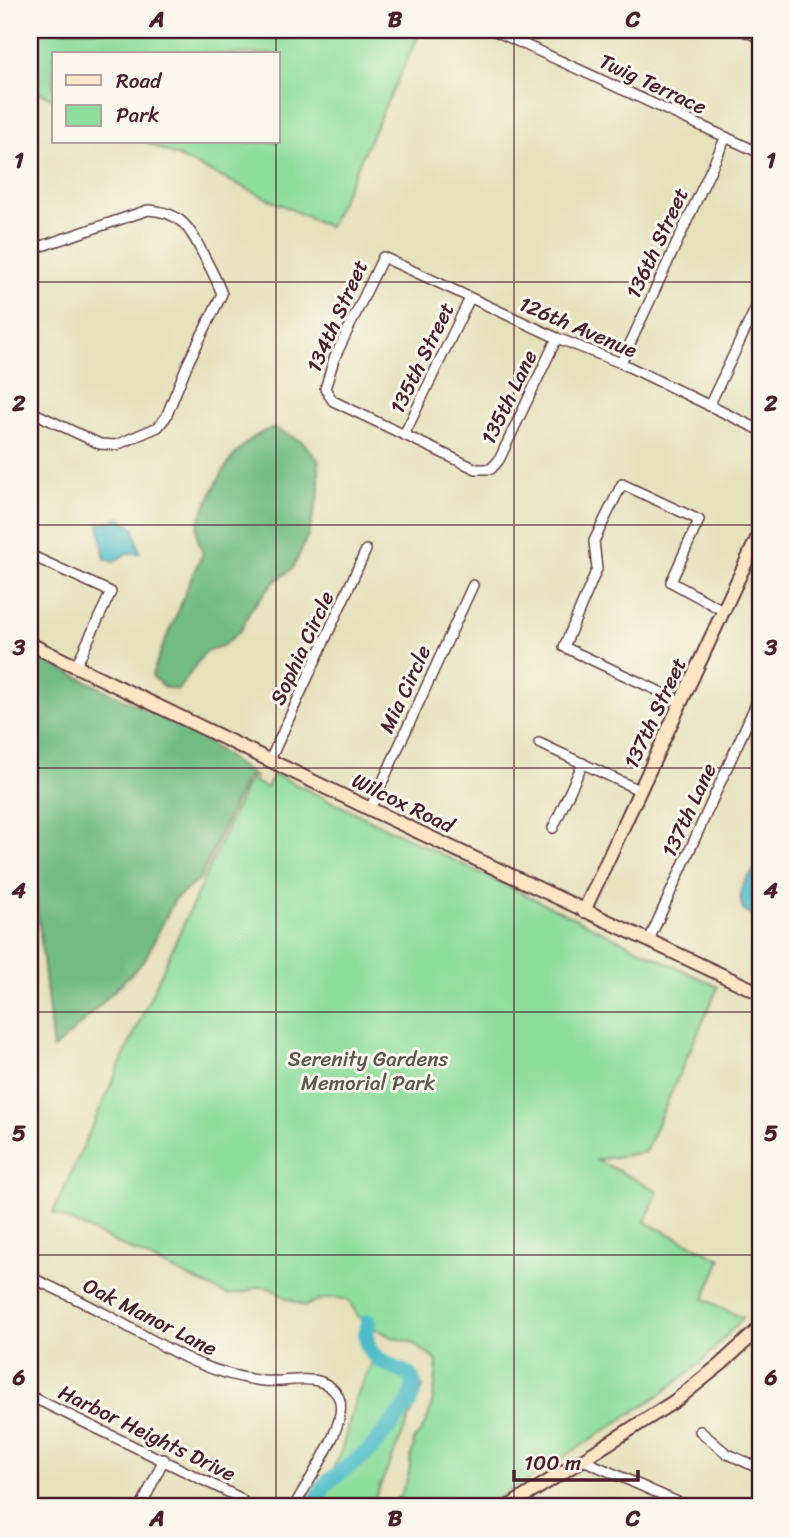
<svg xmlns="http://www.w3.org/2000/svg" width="790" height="1537" viewBox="0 0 790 1537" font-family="Sriracha,sans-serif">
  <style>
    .green { fill: #8ddd9c; stroke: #6c7e64; stroke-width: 2 }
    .forest { fill: #72bc84; stroke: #5e6e58; stroke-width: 2 }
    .water { fill: #4ebcc7; stroke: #4c6e79; stroke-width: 2 }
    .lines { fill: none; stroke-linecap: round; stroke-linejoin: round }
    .river { stroke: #4ebcc7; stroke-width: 16 }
    .street-casing { stroke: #613c41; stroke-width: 12 }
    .secondary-casing { stroke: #613c41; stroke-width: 16 }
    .street { stroke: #fff; stroke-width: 9 }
    .secondary { stroke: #fde5c5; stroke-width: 12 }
    .grid { fill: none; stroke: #4a1f2b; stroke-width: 2; stroke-opacity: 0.55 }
    .labels { text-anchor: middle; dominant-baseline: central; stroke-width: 6; stroke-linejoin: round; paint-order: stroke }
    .street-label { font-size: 21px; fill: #4a1f2b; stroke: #fbf7ec }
    .park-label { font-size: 21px; fill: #5e584d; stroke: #fbf7ec }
    .neatline { fill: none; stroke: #4a1f2b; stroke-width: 2.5 }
    .grid-label { font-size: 23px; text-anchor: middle; font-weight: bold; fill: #4a1f2b }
  </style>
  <rect width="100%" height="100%" fill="#fbf7ec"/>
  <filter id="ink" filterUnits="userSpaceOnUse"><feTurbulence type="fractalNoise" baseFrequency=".0143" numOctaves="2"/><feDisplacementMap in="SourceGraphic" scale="14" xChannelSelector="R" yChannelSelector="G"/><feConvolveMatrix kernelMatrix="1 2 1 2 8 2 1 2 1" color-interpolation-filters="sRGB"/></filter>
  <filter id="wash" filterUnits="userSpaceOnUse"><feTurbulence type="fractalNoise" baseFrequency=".00686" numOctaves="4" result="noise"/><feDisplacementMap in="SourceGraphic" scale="28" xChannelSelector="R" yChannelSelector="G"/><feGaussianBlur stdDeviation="1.57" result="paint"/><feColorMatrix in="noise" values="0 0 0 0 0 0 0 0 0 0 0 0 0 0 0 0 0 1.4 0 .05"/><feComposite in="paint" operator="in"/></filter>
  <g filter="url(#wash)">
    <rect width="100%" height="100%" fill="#e6e0bb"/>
    <g class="green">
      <polygon points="30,30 421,30 329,227 146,142 278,142 278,54 54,54 54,99 30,88"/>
      <path d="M274 774 718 987 645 1152 597 1160 658 1191 645 1222 721 1259 704 1299 743 1318 702 1362 664 1392 530 1479 491 1502 480 1507H391C399 1498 405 1488 408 1476 411 1465 409 1457 414 1447L413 1440C432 1426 436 1384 437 1361L411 1342 392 1337 362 1322 348 1300C334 1296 318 1299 305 1306L286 1298 270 1288 258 1287 246 1292 227 1295 53 1213 249 779 267 788Z"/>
      <polygon points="372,1362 423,1387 371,1507 311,1507 327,1482 341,1452 355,1400"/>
    </g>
    <g class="forest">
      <path d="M274 428 303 442 319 461V494L308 535 293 568 273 583 251 609 241 630 224 645 205 652 178 690 164 687 152 676C160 649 173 625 183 599 189 583 194 569 203 554 201 547 197 540 197 533 196 525 202 514 205 507 220 475 237 438 274 428Z"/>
      <polygon points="30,654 195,733 256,778 251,776 246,778 200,879 175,899 144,961 76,1029 53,1049 36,894 30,894"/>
    </g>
    <g class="water">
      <polygon points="120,518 134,528 140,553 127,553 114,562 105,559 99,524"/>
      <path d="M760 855V921L743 910C733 877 757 879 760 855Z"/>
    </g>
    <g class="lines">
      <path class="river" d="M313 1507 325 1484 369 1451 410 1402 414 1385 410 1375C383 1362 359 1356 368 1322"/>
    </g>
  </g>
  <g filter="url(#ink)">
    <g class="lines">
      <defs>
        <g id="street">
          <polyline points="493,30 760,153"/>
          <polyline points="742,30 760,38"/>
          <path d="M30 250 148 210C183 212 190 229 205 258 211 269 217 281 222 294L187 365 166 417 158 427 116 445 100 444 30 411"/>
          <polyline points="557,338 499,460 491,469 476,469 333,401 325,389 334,359 383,257 557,338 621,363 760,430"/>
          <polyline points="621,363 726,137"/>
          <polyline points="709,406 760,299"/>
          <polyline points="405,433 470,298"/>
          <polyline points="30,555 111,592 76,666"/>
          <polyline points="682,702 564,647 597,569 594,541 622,484 699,520 671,582 724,611"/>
          <polyline points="539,743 641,791"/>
          <polyline points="270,760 366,550"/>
          <polyline points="370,809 473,585"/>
          <polyline points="553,828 583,763"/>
          <polyline points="649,940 760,695"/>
          <path d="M30 1277C56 1289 82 1301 107 1315 161 1344 200 1373 263 1381 288 1384 322 1369 338 1396 352 1421 306 1483 294 1507"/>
          <polyline points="30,1396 238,1497 243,1501 245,1507"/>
          <polyline points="700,1431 726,1453 760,1469"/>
          <polyline points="583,1460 689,1507"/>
          <polyline points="141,1507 164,1459"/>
        </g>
        <g id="secondary">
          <polyline points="30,644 370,809 760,993"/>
          <polyline points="584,911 760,532"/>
          <polyline points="508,1507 675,1401 721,1364 760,1328"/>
        </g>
      </defs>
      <use href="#street" class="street-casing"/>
      <use href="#secondary" class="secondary-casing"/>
      <use href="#street" class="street"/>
      <use href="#secondary" class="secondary"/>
    </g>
  </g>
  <path class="grid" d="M276 30V54M514 30V1507M276 142V1507M30 282H760M30 525H760M30 768H760M30 1012H760M30 1255H760"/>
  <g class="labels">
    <g class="street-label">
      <text transform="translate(653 84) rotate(25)">Twig Terrace</text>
      <text transform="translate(657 243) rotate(-65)">136th Street</text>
      <text transform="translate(337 316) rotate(-66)">134th Street</text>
      <text transform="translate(578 327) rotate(23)">126th Avenue</text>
      <text transform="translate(422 358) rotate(-64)">135th Street</text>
      <text transform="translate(509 397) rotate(-64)">135th Lane</text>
      <text transform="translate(302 648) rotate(-65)">Sophia Circle</text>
      <text transform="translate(405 689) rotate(-65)">Mia Circle</text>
      <text transform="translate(655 713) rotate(-65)">137th Street</text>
      <text transform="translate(403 803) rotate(26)">Wilcox Road</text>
      <text transform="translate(689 810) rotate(-65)">137th Lane</text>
      <text transform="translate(150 1317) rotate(27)">Oak Manor Lane</text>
      <text transform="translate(147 1433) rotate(26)">Harbor Heights Drive</text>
    </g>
    <g class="park-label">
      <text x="368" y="1059">Serenity Gardens<tspan x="368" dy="24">Memorial Park</tspan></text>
    </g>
  </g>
  <rect width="790" height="1537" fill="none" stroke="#fbf7ec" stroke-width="77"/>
  <rect x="52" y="52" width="228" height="91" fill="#fbf7ec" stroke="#b4a19f" stroke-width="2"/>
  <rect x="66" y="75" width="35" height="10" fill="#fde5c5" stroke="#b4a19f" stroke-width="2"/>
  <text x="116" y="88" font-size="21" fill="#4a1f2b">Road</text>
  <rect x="66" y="105" width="35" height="21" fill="#8ddd9c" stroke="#b4a19f" stroke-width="2"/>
  <text x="116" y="122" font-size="21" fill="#4a1f2b">Park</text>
  <path d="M514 1470v10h124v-10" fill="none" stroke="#4a1f2b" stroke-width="3.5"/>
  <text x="524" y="1470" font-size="21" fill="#4a1f2b" stroke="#fbf7ec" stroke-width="5" paint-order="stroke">100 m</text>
  <rect x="38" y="38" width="714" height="1460" class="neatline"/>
  <g class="grid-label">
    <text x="157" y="27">A</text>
    <text x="395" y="27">B</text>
    <text x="633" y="27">C</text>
    <text x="19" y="168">1</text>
    <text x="771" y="168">1</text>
    <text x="19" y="411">2</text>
    <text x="771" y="411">2</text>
    <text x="19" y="655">3</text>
    <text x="771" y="655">3</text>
    <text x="19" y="898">4</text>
    <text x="771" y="898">4</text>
    <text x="19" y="1141">5</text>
    <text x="771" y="1141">5</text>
    <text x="19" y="1385">6</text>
    <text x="771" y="1385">6</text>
    <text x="157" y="1526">A</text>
    <text x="395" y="1526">B</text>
    <text x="633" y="1526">C</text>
  </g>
</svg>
